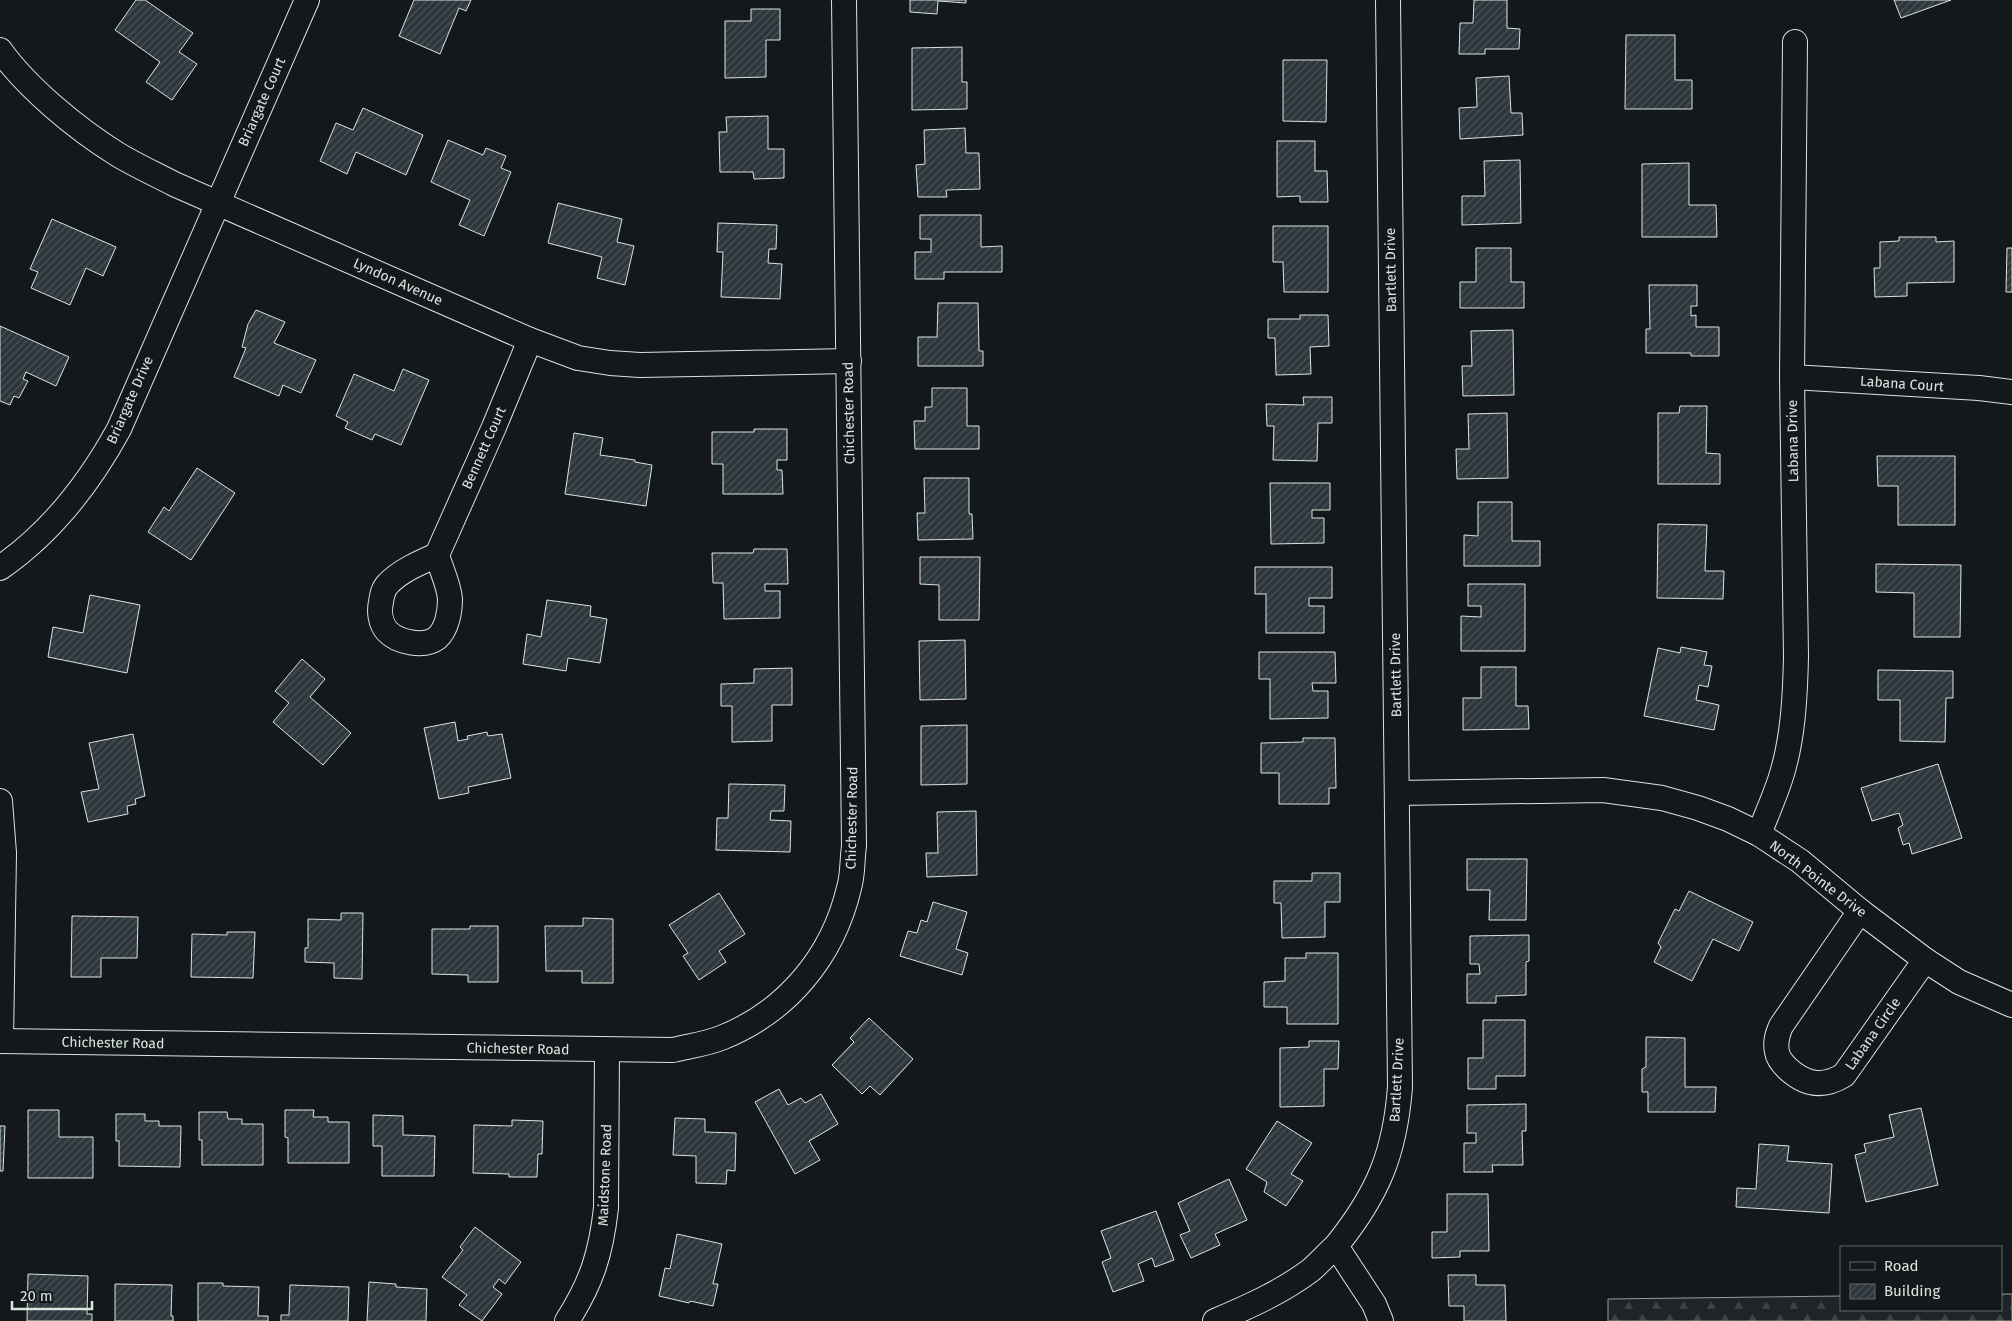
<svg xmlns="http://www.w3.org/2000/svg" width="2012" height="1321" viewBox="0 0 2012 1321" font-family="'Fira Sans',sans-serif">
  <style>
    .forest { fill: url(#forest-firs); stroke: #939e99 }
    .building { fill: url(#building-hatch); stroke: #d8e6dc }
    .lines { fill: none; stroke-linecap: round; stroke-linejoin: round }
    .minor-casing { stroke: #d8e6dc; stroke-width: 26 }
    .minor { stroke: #14181c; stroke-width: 24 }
    .labels { text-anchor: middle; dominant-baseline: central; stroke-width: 4; stroke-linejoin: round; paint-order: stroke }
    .street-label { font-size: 14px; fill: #d8e6dc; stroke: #14181c }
  </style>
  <defs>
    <pattern id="forest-firs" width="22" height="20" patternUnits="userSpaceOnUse" patternTransform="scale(1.25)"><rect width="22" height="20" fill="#202428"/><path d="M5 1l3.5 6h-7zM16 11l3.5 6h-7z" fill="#404447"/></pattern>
    <pattern id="building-hatch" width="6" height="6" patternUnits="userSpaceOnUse" patternTransform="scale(1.25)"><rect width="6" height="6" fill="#2c363c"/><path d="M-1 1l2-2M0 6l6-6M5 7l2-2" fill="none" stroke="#4a5358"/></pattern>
  </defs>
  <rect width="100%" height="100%" fill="#14181c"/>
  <polygon class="forest" points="2001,1294 2012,1294 2012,1321 1608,1321 1608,1299 1841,1296 1841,1310 2001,1310"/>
  <g class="building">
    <polygon points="136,0 145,0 193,33 179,52 197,64 172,100 146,82 160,62 115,30"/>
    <polygon points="414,0 471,0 466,11 459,8 440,54 399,36"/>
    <polygon points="910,0 966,0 966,3 938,1 937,14 910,12"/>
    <polygon points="1474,0 1507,0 1507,28 1520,29 1519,49 1485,49 1485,54 1459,54 1460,23 1473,23"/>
    <polygon points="1894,0 1951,0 1901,18"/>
    <polygon points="751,9 780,9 780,40 766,40 766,77 725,78 725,21 751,21"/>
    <polygon points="1626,35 1675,35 1675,80 1692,80 1692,109 1625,109"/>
    <polygon points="962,47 962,82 967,82 967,109 912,110 912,48"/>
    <polygon points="1283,60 1327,60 1326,122 1283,121"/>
    <polygon points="1509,76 1511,113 1522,113 1523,135 1460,139 1459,108 1477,107 1476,78"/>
    <polygon points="363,108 423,135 406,175 356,152 347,174 320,161 336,123 353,130"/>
    <polygon points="768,116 768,149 784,149 784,178 754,179 753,172 720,172 719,132 727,132 726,117"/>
    <polygon points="965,128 966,153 979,153 980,189 946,190 947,197 918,197 916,165 925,164 924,130"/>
    <polygon points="448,140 483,155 486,148 506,156 501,168 511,172 484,236 459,225 470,200 431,182"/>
    <polygon points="1277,141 1315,141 1315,171 1327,171 1328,202 1300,202 1300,196 1277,197"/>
    <polygon points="1520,160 1521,223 1462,225 1462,196 1485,196 1484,161"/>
    <polygon points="1689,163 1689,205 1716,205 1717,237 1642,237 1642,164"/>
    <polygon points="558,203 622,219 617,242 634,246 625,285 597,278 602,257 548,243"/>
    <polygon points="920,215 981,215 981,247 1002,246 1002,272 944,272 944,279 915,279 915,252 931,252 931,239 920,239"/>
    <polygon points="52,219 116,247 103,276 86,268 70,305 31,288 38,272 30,269"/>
    <polygon points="718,223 777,225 776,249 769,249 768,263 782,264 780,299 721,297 723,252 717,252"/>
    <polygon points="1273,226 1328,226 1328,292 1284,292 1283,262 1273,262"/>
    <polygon points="1899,237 1936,237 1936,242 1954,241 1954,282 1907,283 1907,296 1875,297 1874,268 1880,268 1880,242 1899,241"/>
    <polygon points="1476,248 1511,248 1511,282 1524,282 1524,308 1460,308 1460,282 1476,282"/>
    <polygon points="2007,248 2012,248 2012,292 2006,292"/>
    <polygon points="1649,285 1697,285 1697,306 1691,306 1691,316 1696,315 1696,327 1719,327 1719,356 1691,356 1691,353 1646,353 1646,329 1650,329"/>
    <polygon points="938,303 978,303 979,351 983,351 983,366 918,366 918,337 937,337"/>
    <polygon points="256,310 285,322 274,343 316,360 301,393 283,385 279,396 234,377 246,348 242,347 248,324"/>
    <polygon points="1300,315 1328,315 1329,346 1310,347 1311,374 1276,375 1275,338 1268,338 1268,319 1300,319"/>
    <polygon points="0,326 69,357 56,386 26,372 23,379 28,381 19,398 14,396 10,405 0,401"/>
    <polygon points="1513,330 1514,395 1463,396 1462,366 1472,366 1471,331"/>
    <polygon points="403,369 429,380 401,445 375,434 372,440 345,428 348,422 336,416 354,374 394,391"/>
    <polygon points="932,388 967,388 967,426 979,426 979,449 915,449 914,421 925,421 925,407 932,407"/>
    <polygon points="1303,397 1332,397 1332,423 1318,423 1317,461 1273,460 1274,426 1267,426 1266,404 1304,405"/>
    <polygon points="1680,406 1707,406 1706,453 1720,454 1720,484 1658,484 1658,413 1679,413"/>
    <polygon points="1507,413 1508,478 1457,479 1456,449 1469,449 1468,414"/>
    <polygon points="754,429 787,429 787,460 777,460 777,470 782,470 783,494 723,494 723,464 712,464 712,432 754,432"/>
    <polygon points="574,433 603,438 600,455 635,460 635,462 652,465 646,506 565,494"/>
    <polygon points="1877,456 1955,456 1955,525 1898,525 1898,486 1878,486"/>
    <polygon points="197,468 235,493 191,560 148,532 164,507 169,511"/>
    <polygon points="924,478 969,478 969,514 972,514 973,539 918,540 917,513 925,513"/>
    <polygon points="1270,483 1330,483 1330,510 1312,510 1312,518 1324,518 1324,543 1271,544"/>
    <polygon points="1478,502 1512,502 1512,541 1540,541 1540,566 1464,566 1464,535 1478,536"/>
    <polygon points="1658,524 1707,525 1705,571 1724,571 1723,599 1657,598"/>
    <polygon points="754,549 787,549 788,584 765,584 765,591 780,591 780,618 724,619 723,583 713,583 712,553 753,553"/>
    <polygon points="920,557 980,557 979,620 939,620 939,585 920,584"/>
    <polygon points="1876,564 1961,565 1960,637 1914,637 1914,593 1876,592"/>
    <polygon points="1255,567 1332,567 1332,598 1309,598 1309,606 1324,606 1324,633 1266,633 1266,594 1255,594"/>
    <polygon points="1468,584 1525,584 1525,651 1461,651 1461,616 1481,617 1481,606 1468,606"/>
    <polygon points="90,595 140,605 127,673 48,657 53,627 83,633"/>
    <polygon points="547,600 591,606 590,616 607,619 600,663 568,658 566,671 523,664 527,634 541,637"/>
    <polygon points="965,640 966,699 920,700 919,641"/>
    <polygon points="1681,647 1707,652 1704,665 1712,666 1708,687 1699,685 1696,700 1719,705 1714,730 1644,716 1658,648 1680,653"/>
    <polygon points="1259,652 1335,652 1336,683 1312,683 1313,691 1328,691 1328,718 1270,719 1270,679 1259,679"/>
    <polygon points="302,659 325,679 310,697 351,733 323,765 273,722 289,703 275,691"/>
    <polygon points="1481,667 1516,667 1516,706 1528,706 1529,729 1463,730 1463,698 1481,698"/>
    <polygon points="792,668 792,705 772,705 772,741 732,742 732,706 721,706 721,684 754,683 754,669"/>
    <polygon points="1878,670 1953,671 1953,698 1946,698 1945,742 1900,741 1900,700 1878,700"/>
    <polygon points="455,722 458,741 468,739 467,736 487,732 488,736 502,734 511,778 468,787 469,793 439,799 424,728"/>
    <polygon points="967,725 967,784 921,785 921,726"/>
    <polygon points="133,734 145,796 135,799 136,804 127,806 128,814 88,822 81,792 99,789 89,743"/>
    <polygon points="1303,738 1335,738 1336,788 1329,788 1329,804 1279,804 1279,773 1261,773 1261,743 1303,742"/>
    <polygon points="1938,764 1962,838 1912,854 1909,843 1903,845 1898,828 1903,825 1899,813 1872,821 1861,788"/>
    <polygon points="729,784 785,785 784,811 771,811 770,820 791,821 790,852 716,850 717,818 728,818"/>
    <polygon points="976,811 977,875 927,877 926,853 938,853 937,812"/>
    <polygon points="1467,859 1527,859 1526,920 1489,920 1490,890 1467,890"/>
    <polygon points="1312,873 1340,873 1340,902 1325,902 1325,937 1282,938 1281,903 1274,903 1274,881 1312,881"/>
    <polygon points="1689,891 1753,922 1739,951 1713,939 1692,981 1654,962 1661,947 1658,943 1675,909 1679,911"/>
    <polygon points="719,893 745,934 719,951 726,962 699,980 683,956 688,953 669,925"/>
    <polygon points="933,902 967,912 956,949 968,953 962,975 900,956 908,931 917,933 921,920 927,922"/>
    <polygon points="341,913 363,913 362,979 334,978 334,963 305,962 305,948 308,948 308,919 341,920"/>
    <polygon points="72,916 138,917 137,958 101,958 101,977 71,977"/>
    <polygon points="583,918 613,919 613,983 582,983 582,971 546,971 545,926 583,926"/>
    <polygon points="470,926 498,926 498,982 468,982 468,975 432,974 432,929 470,929"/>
    <polygon points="227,932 255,932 253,978 191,977 192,934 227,935"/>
    <polygon points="1529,935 1529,961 1526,962 1526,995 1496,996 1496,1003 1467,1003 1467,974 1480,974 1479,964 1470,964 1470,936"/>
    <polygon points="1306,953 1338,953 1338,1024 1287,1024 1287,1007 1264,1007 1264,982 1285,981 1285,958 1306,958"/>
    <polygon points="869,1018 913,1059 880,1095 870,1086 862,1094 832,1065 854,1042 850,1038"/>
    <polygon points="1483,1020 1525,1020 1525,1076 1496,1076 1496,1089 1468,1089 1468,1058 1483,1058"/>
    <polygon points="1646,1037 1685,1038 1685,1087 1716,1087 1715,1112 1648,1112 1648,1092 1642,1092 1642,1069 1646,1067"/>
    <polygon points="1309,1041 1339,1041 1338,1069 1324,1069 1324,1106 1280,1107 1280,1048 1309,1047"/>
    <polygon points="779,1089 788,1105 801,1098 805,1103 821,1094 838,1124 809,1141 820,1160 795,1174 755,1102"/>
    <polygon points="1526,1104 1526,1131 1522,1131 1523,1165 1492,1165 1493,1172 1464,1172 1464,1143 1476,1143 1476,1133 1467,1133 1467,1105"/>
    <polygon points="1921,1108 1938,1185 1866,1202 1855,1155 1866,1152 1864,1144 1894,1137 1889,1115"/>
    <polygon points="28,1110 59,1110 59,1137 93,1137 93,1178 28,1178"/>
    <polygon points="285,1110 314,1110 313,1117 328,1117 328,1122 349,1122 349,1163 288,1163 288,1138 285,1137"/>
    <polygon points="199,1112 227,1112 228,1119 242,1119 242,1124 263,1124 263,1165 202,1165 202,1140 199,1140"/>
    <polygon points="116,1114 145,1114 145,1121 159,1121 159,1126 181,1126 180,1167 119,1166 119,1141 116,1141"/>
    <polygon points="373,1115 403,1116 403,1135 435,1136 434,1176 382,1176 382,1146 373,1146"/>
    <polygon points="675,1118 705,1119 705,1132 736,1133 735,1171 727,1170 726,1184 696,1183 696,1156 673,1155"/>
    <polygon points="512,1120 543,1121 542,1154 538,1154 537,1177 509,1177 509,1174 473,1173 474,1125 512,1126"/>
    <polygon points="1277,1121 1312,1143 1291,1174 1303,1181 1286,1206 1264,1192 1267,1182 1246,1169"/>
    <polygon points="0,1126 5,1126 3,1171 0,1171"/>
    <polygon points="1759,1144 1789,1146 1787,1161 1832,1164 1829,1213 1736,1207 1737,1188 1756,1189"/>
    <polygon points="1229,1179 1247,1220 1215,1234 1220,1245 1191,1258 1180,1235 1190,1231 1178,1203"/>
    <polygon points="1447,1194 1488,1194 1489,1251 1460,1251 1460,1257 1432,1258 1432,1232 1447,1232"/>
    <polygon points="1156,1211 1174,1260 1155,1267 1152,1258 1138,1264 1144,1281 1113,1292 1102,1262 1111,1258 1101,1231"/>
    <polygon points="475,1227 521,1262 505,1284 499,1279 493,1287 502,1294 482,1321 459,1305 467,1295 442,1277 463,1250 460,1247"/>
    <polygon points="677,1234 722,1244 713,1284 718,1284 713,1306 690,1301 689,1303 659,1296 665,1268 670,1269"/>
    <polygon points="28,1274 88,1276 87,1314 92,1314 92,1321 27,1321"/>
    <polygon points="1448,1275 1476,1275 1476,1285 1505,1285 1506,1321 1464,1321 1464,1306 1449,1306"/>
    <polygon points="369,1282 396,1284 396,1287 427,1289 426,1321 367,1321"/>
    <polygon points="198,1283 223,1283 223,1286 259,1287 258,1316 268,1316 268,1321 198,1321"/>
    <polygon points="115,1284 172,1285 171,1316 173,1316 173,1321 115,1321"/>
    <polygon points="290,1285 349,1287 348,1321 281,1321 281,1315 289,1315"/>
  </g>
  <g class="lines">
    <defs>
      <g id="minor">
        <path d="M0 50C27 88 77 129 117 154 135 165 155 174 174 184L530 340 578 358 610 363 640 365 849 361"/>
        <polyline points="1792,377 1979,388 2012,392"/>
        <path d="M437 555C421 562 400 571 388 584 383 589 382 595 381 602 379 611 380 623 387 631 397 642 424 648 437 638 447 629 450 612 450 599 449 585 441 569 437 555L494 427 530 340"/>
        <path d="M0 568C52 532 89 484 119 429L307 0"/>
        <polyline points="1397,793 1603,790 1662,798 1698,808 1728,819 1759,834 1800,861 1860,911 1925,960 1959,982 2012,1005"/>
        <polyline points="0,801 4,853 1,1041"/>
        <path d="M1759 834C1766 816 1774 798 1780 780 1793 741 1795 698 1796 657L1792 377 1795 42"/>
        <path d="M1860 911 1781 1026C1777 1035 1775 1042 1777 1052 1778 1058 1783 1064 1787 1068 1805 1085 1823 1088 1844 1075L1925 960"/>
        <path d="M0 1041 673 1050C689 1046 706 1044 721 1038 787 1012 833 956 849 888 853 875 852 860 854 846L844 0"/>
        <path d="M567 1321C592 1282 601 1253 606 1208L607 1050"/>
        <path d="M1215 1321C1248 1307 1282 1292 1311 1270 1320 1262 1328 1253 1336 1246"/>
        <path d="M1381 1321 1374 1304 1336 1246C1378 1194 1395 1153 1400 1087L1388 0"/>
      </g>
    </defs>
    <use href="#minor" class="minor-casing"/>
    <use href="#minor" class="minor"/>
  </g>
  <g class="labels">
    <g class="street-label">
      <text transform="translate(262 102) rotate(-66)">Briargate Court</text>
      <text transform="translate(1391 270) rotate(-91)">Bartlett Drive</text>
      <text transform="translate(398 282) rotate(24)">Lyndon Avenue</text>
      <text transform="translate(1902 384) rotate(4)">Labana Court</text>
      <text transform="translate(130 400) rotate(-66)">Briargate Drive</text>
      <text transform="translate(849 413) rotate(-91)">Chichester Road</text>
      <text transform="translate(1793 441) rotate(-91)">Labana Drive</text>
      <text transform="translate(484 448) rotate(-66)">Bennett Court</text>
      <text transform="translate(1396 675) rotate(-91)">Bartlett Drive</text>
      <text transform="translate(852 818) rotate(-89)">Chichester Road</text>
      <text transform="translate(1818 879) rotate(37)">North Pointe Drive</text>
      <text transform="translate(1873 1034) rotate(-55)">Labana Circle</text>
      <text transform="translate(113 1043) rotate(1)">Chichester Road</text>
      <text transform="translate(518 1049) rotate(1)">Chichester Road</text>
      <text transform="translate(1397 1080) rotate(-87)">Bartlett Drive</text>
      <text transform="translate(605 1175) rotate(-88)">Maidstone Road</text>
    </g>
  </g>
  <rect x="1840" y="1246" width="162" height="65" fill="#14181c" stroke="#626a69"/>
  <rect x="1850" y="1262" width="25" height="8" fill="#14181c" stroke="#626a69"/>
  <text x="1884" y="1271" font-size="15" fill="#d8e6dc">Road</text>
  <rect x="1850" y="1284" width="25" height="15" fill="url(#building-hatch)" stroke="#626a69"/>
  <text x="1884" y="1296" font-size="15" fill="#d8e6dc">Building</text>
  <path d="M12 1301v8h80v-8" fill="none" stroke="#d8e6dc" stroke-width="2.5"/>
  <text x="20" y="1301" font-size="15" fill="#d8e6dc" stroke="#14181c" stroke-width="4" paint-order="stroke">20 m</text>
</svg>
